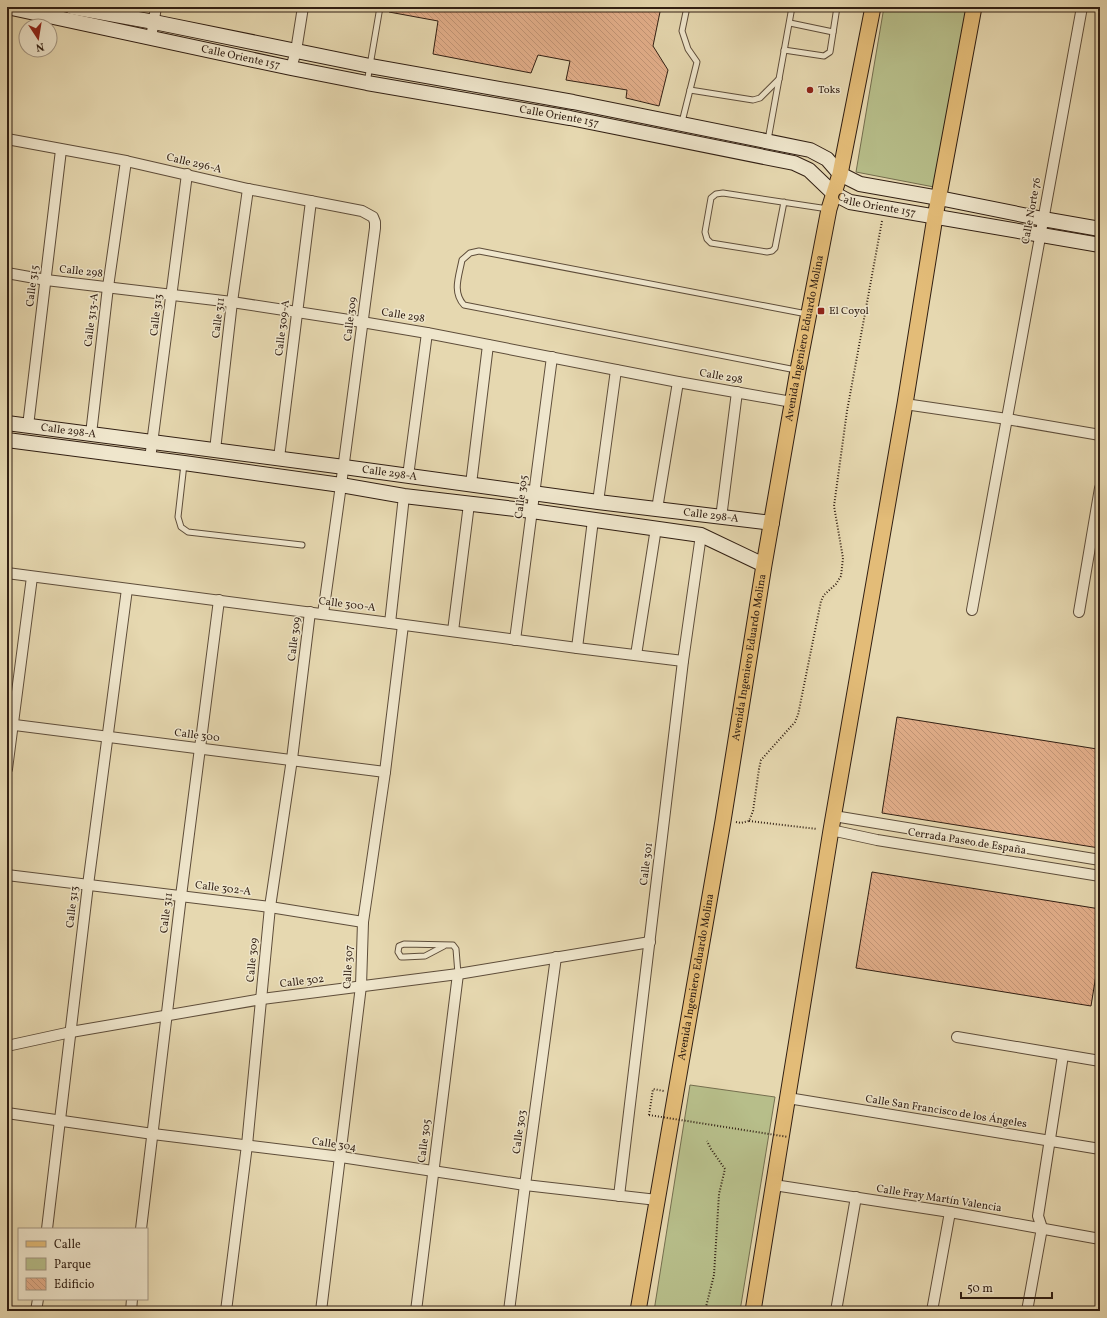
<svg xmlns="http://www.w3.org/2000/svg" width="1107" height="1318" viewBox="0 0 1107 1318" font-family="Vollkorn,serif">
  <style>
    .green { fill: #b7be8a; stroke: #746e4e }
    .building { fill: url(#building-back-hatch); stroke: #311f13 }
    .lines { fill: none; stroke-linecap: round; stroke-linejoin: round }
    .lane-casing { stroke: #5e4d3a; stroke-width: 7 }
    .street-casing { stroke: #5e4d3a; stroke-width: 12 }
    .secondary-casing { stroke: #311f13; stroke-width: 16 }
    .primary-casing { stroke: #311f13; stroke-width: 17 }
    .path { stroke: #311f13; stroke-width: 2; stroke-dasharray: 1 2; stroke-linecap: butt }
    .lane { stroke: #efe6cc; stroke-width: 5 }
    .street { stroke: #efe6cc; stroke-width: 10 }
    .secondary { stroke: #efe6cc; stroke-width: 14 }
    .primary { stroke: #e3bc78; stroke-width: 15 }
    .path-bridge { stroke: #311f13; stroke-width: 2; stroke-dasharray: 1 2; stroke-linecap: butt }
    .poi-dot { fill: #8f2418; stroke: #efe6cc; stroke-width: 1.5 }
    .labels { text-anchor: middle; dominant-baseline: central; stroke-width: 3; stroke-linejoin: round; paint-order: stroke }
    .street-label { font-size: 11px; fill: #311f13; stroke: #efe6cc }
    .poi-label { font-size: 11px; fill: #311f13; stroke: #efe6cc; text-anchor: start }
  </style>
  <defs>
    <pattern id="building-back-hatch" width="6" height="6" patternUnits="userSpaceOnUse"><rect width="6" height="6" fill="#e3af8b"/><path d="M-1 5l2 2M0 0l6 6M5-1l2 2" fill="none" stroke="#c39677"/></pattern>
  </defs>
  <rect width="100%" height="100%" fill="#e6d8b0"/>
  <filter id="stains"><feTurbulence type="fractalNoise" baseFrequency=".005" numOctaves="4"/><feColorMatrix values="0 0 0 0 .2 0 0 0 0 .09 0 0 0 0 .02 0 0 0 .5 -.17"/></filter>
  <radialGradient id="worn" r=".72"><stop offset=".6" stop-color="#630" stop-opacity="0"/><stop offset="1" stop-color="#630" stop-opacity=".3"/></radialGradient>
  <g class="green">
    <polygon points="884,7 968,7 934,187 856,172"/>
    <polygon points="690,1085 775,1097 740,1311 654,1311"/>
  </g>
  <g class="building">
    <polygon points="389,7 661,7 653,46 668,70 659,106 626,98 627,90 566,80 570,61 538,55 531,73 433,54 438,21 389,12"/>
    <polygon points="897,717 1097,749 1096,755 1100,755 1099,848 882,813"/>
    <polygon points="872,872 1100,909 1100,950 1091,1006 856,968"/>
  </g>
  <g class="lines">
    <defs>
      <g id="lane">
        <polyline points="849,7 870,9"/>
        <polyline points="790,23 833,32"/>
        <polyline points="784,50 824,56 830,52 837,7"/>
        <polyline points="367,83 380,7"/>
        <polyline points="690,90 753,100 760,98 779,79"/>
        <polyline points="682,122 697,62 688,49 682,31 687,7"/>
        <polyline points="768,140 792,7"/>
        <polyline points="784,202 775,248 772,251 767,252 711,243 707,239 705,232 711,198 716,194 723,193 828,209"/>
        <path d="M796 370 464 305C452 292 459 276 462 260L470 253 479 251 807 314"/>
        <polyline points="184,464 178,517 181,527 188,532 302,545"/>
        <polyline points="444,946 425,956 404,957 401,957 398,952 399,946 404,944 453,945 456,949 458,974"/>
      </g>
      <g id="street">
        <polyline points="151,38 156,7"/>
        <polyline points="291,68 296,51 303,7"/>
        <polyline points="7,139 126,161 248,189 362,211 373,217 375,222 375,228 341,485 323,614"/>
        <polyline points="7,273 46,280 232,302 362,322 427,333 678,382 792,402"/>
        <polyline points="905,404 1007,419 1100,435"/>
        <polyline points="28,426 61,150"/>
        <polyline points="91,434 108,287 126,161"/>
        <polyline points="215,450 232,302 248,189"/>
        <polyline points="279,458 311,201"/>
        <polyline points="150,459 187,174"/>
        <polyline points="408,476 427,333"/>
        <polyline points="471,484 488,345"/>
        <polyline points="598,502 616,370"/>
        <polyline points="657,509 678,382"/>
        <polyline points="721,518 737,392"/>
        <polyline points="7,573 390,623 577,648 683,661"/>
        <polyline points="972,610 1082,7"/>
        <polyline points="1079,612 1100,488"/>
        <polyline points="390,623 404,496"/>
        <polyline points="453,631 469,504"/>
        <polyline points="515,640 552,357"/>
        <polyline points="577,648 593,520"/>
        <polyline points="636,655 656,528"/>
        <polyline points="7,724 385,772"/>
        <polyline points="7,769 32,577"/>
        <polyline points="834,816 1100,860"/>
        <polyline points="831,830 877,840 1100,876"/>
        <polyline points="7,875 270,907 363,922"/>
        <polyline points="957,1037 1100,1061"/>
        <polyline points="7,1046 71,1032 262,999 458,974 650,942"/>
        <polyline points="788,1098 1100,1149"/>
        <polyline points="7,1113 153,1134 341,1157 525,1185 657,1200"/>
        <polyline points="774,1185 950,1212 1100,1239"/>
        <polyline points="619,1196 683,661 701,535"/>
        <polyline points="47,1229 88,885 127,589"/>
        <polyline points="141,1229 181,896 219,600"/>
        <polyline points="36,1311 38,1299"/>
        <polyline points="131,1311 132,1299"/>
        <polyline points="226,1311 247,1145 270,907 292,759 310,612"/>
        <polyline points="321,1311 361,986 363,922 385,772 403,625"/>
        <polyline points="416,1311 458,974"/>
        <polyline points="509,1311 525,1185 556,957"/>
        <polyline points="836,1311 856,1197"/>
        <polyline points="932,1311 950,1212"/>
        <polyline points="1027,1311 1042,1228 1038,1216 1063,1055"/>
      </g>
      <g id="secondary">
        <path id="s1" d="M7 7 291 68 367 83 570 118 794 163 809 170 833 193 850 202 1100 245"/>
        <polyline points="72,7 154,22 370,66 573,102 810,150 827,159 840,174 860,184 939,198 1043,219 1100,229"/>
        <path id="s2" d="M7 423 344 467 598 502 772 523"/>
        <polyline points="7,440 184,463 341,485 404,496 532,511 701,535 764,565"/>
      </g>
      <g id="primary">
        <path id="s3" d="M638 1311 723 821 764 565 798 370 829 209 840 174 873 7"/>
        <polyline points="753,1311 831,830 905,404 935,217 974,7"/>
      </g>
    </defs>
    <use href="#lane" class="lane-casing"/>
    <use href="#street" class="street-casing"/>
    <use href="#secondary" class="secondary-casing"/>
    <use href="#primary" class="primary-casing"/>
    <g class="path">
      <polyline points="749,821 817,829"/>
      <polyline points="736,822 741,823 749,821 753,811 759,769 761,760 795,722 798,715 821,601 824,595 836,584 841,576 843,558 834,506 847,411 882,221"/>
      <polyline points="649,1115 653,1089 664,1091"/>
      <polyline points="705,1311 714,1275 719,1194 725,1169 711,1149 707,1141"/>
    </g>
    <use href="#lane" class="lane"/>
    <use href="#street" class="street"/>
    <use href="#secondary" class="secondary"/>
    <use href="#primary" class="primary"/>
    <polyline class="path-bridge" points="649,1115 788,1137"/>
  </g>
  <g class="poi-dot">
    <circle cx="810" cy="90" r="4"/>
    <rect x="817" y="307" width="8" height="8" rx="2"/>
  </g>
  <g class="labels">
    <g class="street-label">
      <text stroke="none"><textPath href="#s1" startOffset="239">Calle Oriente 157</textPath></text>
      <text stroke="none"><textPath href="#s1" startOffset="563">Calle Oriente 157</textPath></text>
      <text transform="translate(194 164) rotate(13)">Calle 296-A</text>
      <text stroke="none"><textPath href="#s1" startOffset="898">Calle Oriente 157</textPath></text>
      <text transform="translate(1032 211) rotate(-80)">Calle Norte 76</text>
      <text transform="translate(81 272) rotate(6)">Calle 298</text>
      <text transform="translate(33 286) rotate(-83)">Calle 315</text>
      <text transform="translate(157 315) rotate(-83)">Calle 313</text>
      <text transform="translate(403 316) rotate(9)">Calle 298</text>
      <text transform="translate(219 318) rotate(-83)">Calle 311</text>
      <text transform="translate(351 319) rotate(-83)">Calle 309</text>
      <text transform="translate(92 320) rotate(-83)">Calle 313-A</text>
      <text transform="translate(283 328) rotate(-83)">Calle 309-A</text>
      <text stroke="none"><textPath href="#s3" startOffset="987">Avenida Ingeniero Eduardo Molina</textPath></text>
      <text transform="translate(721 377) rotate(10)">Calle 298</text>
      <text stroke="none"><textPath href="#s2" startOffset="62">Calle 298-A</textPath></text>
      <text stroke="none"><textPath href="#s2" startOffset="386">Calle 298-A</textPath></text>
      <text transform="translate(522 497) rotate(-83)">Calle 305</text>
      <text stroke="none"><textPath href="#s2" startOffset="710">Calle 298-A</textPath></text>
      <text transform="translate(347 605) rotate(7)">Calle 300-A</text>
      <text transform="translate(295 639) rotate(-83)">Calle 309</text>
      <text stroke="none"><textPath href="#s3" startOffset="663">Avenida Ingeniero Eduardo Molina</textPath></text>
      <text transform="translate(197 736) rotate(7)">Calle 300</text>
      <text transform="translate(967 842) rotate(9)">Cerrada Paseo de España</text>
      <text transform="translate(647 864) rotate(-83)">Calle 301</text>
      <text transform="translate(223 889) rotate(7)">Calle 302-A</text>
      <text transform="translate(73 907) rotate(-83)">Calle 313</text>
      <text transform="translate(167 913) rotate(-83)">Calle 311</text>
      <text transform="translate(253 960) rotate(-85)">Calle 309</text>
      <text transform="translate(349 967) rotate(-87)">Calle 307</text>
      <text stroke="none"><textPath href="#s3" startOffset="339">Avenida Ingeniero Eduardo Molina</textPath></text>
      <text transform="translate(302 982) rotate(-7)">Calle 302</text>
      <text transform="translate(946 1112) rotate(9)">Calle San Francisco de los Ángeles</text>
      <text transform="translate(520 1132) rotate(-82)">Calle 303</text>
      <text transform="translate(425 1141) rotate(-83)">Calle 305</text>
      <text transform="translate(334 1145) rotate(8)">Calle 304</text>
      <text transform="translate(939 1199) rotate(9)">Calle Fray Martín Valencia</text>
    </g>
    <g class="poi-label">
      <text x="818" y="90">Toks</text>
      <text x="829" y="311">El Coyol</text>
    </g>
  </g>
  <rect width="1107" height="1318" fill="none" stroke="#e6d8b0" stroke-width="24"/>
  <rect x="8" y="8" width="1091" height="1302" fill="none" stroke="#311f13" stroke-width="2"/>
  <rect x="12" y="12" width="1083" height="1294" fill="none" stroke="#311f13"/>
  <rect x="18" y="1228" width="130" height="72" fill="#efe6cc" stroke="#a39682"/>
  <rect x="26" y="1241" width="20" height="6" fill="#e3bc78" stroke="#a39682"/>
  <text x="54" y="1248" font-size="12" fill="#311f13">Calle</text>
  <rect x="26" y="1258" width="20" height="12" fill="#b7be8a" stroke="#a39682"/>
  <text x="54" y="1268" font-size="12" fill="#311f13">Parque</text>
  <rect x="26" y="1278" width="20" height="12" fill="url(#building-back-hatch)" stroke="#a39682"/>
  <text x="54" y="1288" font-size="12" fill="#311f13">Edificio</text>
  <g transform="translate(38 38) rotate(168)"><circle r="19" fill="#efe6cc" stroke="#a39682"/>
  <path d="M0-3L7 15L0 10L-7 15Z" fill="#8f2418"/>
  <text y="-6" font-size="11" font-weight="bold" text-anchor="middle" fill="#311f13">N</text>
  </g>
  <path d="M961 1292v6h91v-6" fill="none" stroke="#311f13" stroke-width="2"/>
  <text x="967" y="1292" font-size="12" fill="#311f13" stroke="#efe6cc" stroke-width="3" paint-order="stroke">50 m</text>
  <rect width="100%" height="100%" filter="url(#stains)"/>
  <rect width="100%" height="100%" fill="url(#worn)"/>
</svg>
